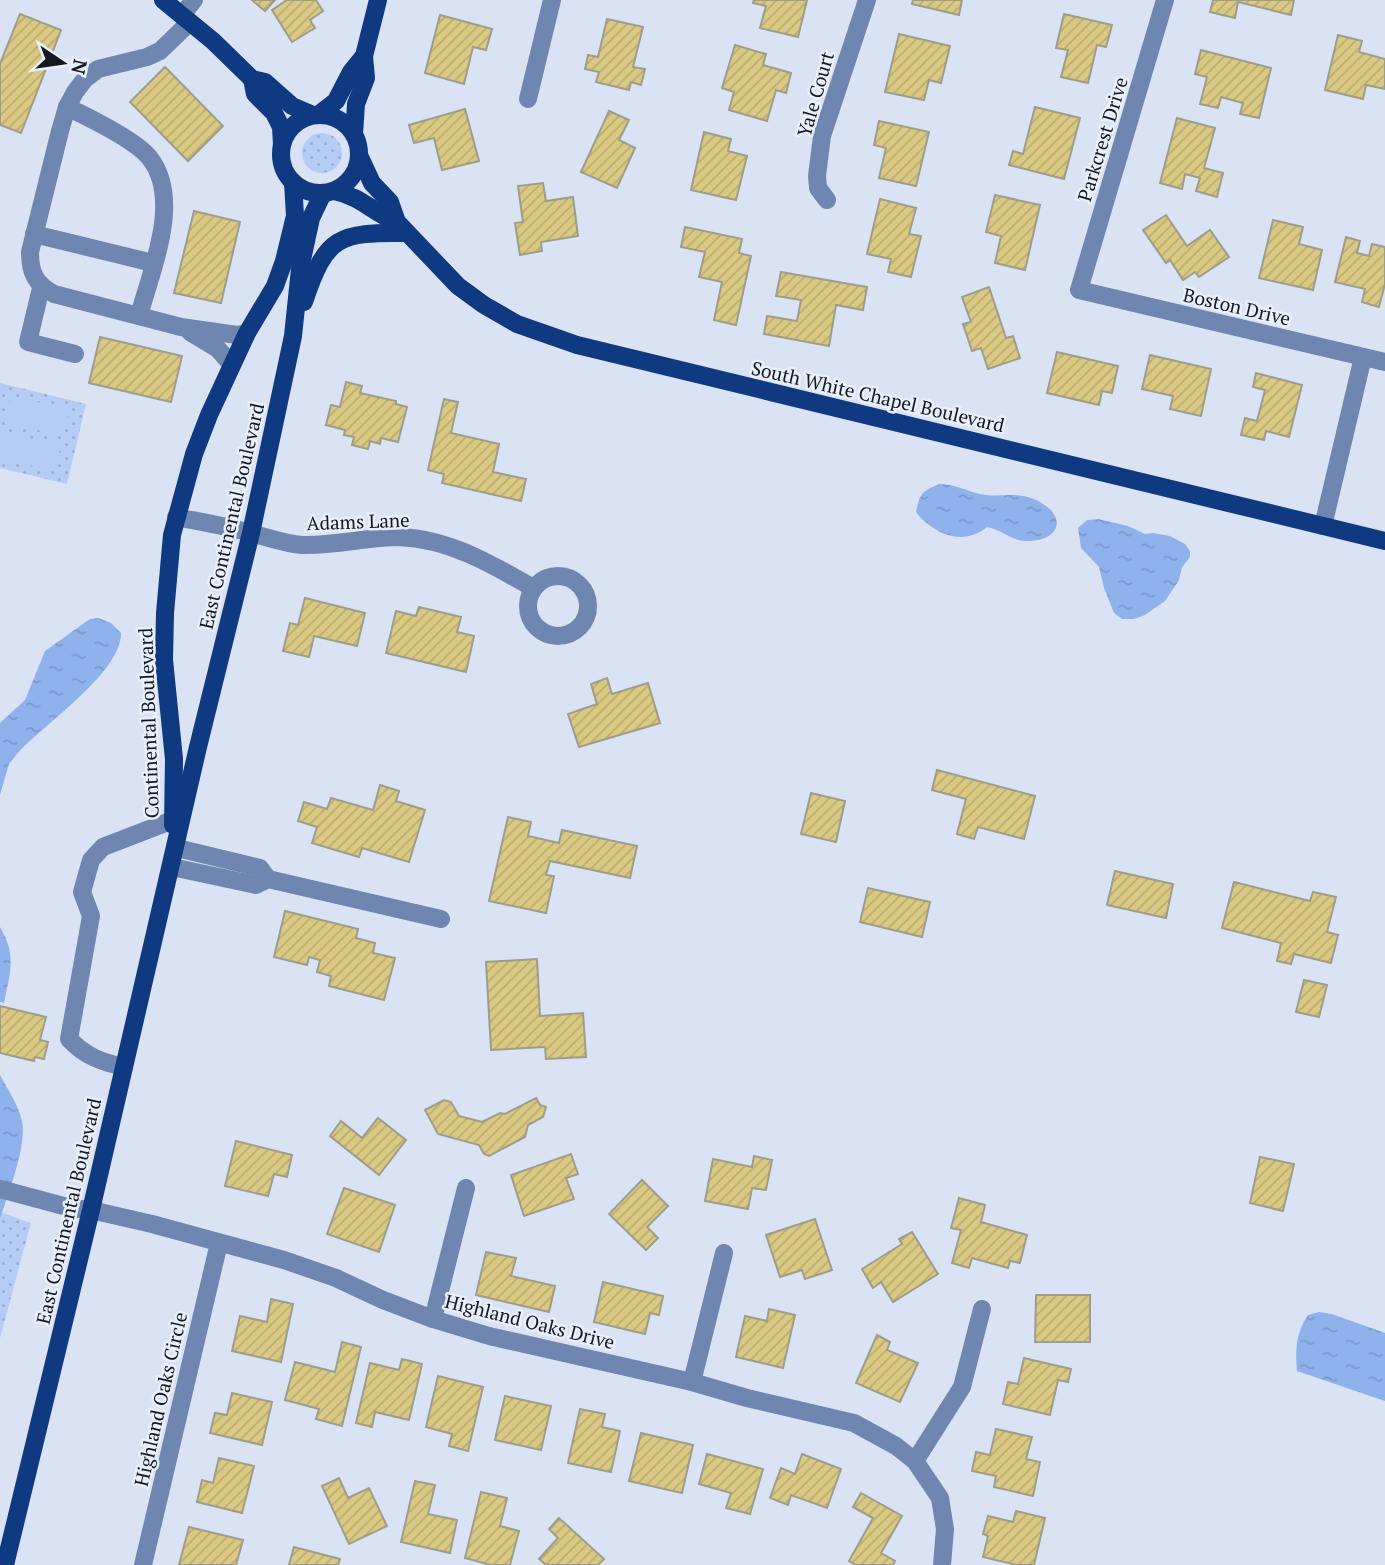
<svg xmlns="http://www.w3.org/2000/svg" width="1385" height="1565" viewBox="0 0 1385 1565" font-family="'PT Serif',serif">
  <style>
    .green { fill: url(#green-dots) }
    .pitch { fill: #b5cdf5 }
    .water { fill: url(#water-ripples) }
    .building { fill: url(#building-hatch); stroke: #a09c8b; stroke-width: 2 }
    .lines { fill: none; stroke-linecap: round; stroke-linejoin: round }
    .minor { stroke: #6f87b0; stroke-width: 18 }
    .major { stroke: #0f3980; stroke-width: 18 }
    .labels { text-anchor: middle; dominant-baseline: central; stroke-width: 5; stroke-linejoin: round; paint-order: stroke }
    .street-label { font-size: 19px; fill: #15181e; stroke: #e8f0fd }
  </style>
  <defs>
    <pattern id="green-dots" width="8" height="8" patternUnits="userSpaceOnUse" patternTransform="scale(1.75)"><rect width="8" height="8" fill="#b5cdf5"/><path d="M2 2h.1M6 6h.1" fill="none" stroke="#9bafd2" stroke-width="1.8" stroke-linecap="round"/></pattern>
    <pattern id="water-ripples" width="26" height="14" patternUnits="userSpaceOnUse" patternTransform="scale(1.75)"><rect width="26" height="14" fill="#8fb2ec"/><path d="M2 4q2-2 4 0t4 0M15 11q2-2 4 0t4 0" fill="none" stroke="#7a98ca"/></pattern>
    <pattern id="building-hatch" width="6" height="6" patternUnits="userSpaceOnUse" patternTransform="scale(1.75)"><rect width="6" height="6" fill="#dac982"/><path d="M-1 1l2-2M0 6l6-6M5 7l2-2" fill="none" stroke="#baac70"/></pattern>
  </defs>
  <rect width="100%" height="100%" fill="#d9e3f4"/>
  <g class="green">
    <circle cx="322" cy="153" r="20"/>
    <polygon points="0,383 86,404 67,484 0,468"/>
    <polygon points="0,1212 31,1223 0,1338"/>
  </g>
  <g class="pitch">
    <polygon points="11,396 69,409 63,436 5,422"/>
    <polygon points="3,432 61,445 55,471 0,459"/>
  </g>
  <g class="water">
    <path d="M939 484C958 484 969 493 986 495 1002 497 1018 492 1034 499 1067 513 1064 541 1026 541 1012 541 1000 529 987 527 963 547 933 534 916 512 920 494 921 492 939 484Z"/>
    <polygon points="1098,519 1128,526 1145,534 1153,533 1170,536 1185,544 1190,551 1190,557 1182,567 1179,580 1165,601 1145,615 1134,619 1122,619 1114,613 1104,588 1099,567 1081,548 1078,528 1087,520"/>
    <path d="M98 618 111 623 121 633C122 672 43 725 18 753L9 764 0 795V723L25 700 45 651 90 619Z"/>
    <path d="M0 927C17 955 10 973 4 1003L0 1002Z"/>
    <path d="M0 1075C8 1090 18 1104 22 1121 27 1147 8 1193 0 1219Z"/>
    <path d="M1319 1312 1332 1314 1385 1333V1401L1297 1371C1295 1350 1296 1332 1308 1315Z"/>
  </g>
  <g class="building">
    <polygon points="252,0 275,0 265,11"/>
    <polygon points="287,0 316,0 323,11 310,20 315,28 292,42 272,10"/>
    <polygon points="754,0 807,0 798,37 760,28 766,6 753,3"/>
    <polygon points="913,0 962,0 959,15 912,4"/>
    <polygon points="1213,0 1294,0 1291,15 1238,2 1235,18 1210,12"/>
    <polygon points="20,14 61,30 21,133 0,125 0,64"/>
    <polygon points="1064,14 1112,25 1106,47 1097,45 1088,83 1061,77 1068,50 1056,48"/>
    <polygon points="440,15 492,29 486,50 473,47 464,84 425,73"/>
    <polygon points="607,19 643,27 633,67 645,69 641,85 631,82 629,90 596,82 599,72 585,69 588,55 598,57"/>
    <polygon points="899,34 950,46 941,83 929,80 924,100 885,92"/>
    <polygon points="1338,35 1362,41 1359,52 1385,59 1385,89 1366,85 1363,99 1325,90"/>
    <polygon points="735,45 766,54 763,65 791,73 786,93 776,90 767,121 729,110 734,92 722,88"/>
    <polygon points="1201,50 1271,68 1259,118 1240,114 1243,103 1221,97 1218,108 1200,104 1207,77 1195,74"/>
    <polygon points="165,67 223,126 188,161 130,102"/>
    <polygon points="1035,107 1080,118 1064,179 1009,165 1013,151 1023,154"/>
    <polygon points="465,109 479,161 442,170 434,138 414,143 409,125"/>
    <polygon points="609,111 629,120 619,140 635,148 617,188 581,172"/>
    <polygon points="1177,118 1215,128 1204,168 1223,173 1217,197 1196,191 1200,178 1185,174 1182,189 1160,183"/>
    <polygon points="879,121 929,132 916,186 879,178 886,148 874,145"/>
    <polygon points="704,132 731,139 728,151 747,156 736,200 691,190"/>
    <polygon points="543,183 546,201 573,197 578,236 541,242 542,251 520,255 515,223 523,222 518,186"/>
    <polygon points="995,195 1040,205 1025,270 995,263 1001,236 986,232"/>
    <polygon points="880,199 916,208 909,234 921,236 911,277 888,272 891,259 867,254"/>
    <polygon points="194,211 240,222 221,303 174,293"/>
    <polygon points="1166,215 1187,246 1210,230 1229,257 1199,277 1195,272 1183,280 1170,260 1166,263 1143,230"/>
    <polygon points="1273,220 1303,227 1299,244 1322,250 1313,290 1259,278"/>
    <polygon points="685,227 742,239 739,253 751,256 736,325 714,320 722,282 699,277 705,252 681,247"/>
    <polygon points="1346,237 1360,241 1357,253 1369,256 1372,244 1385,247 1385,284 1379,307 1362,302 1365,289 1335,282"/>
    <polygon points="781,272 867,287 863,310 836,305 829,346 764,334 767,316 797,321 801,300 776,296"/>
    <polygon points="989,287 1006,338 1013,336 1020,358 988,369 981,348 972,351 963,324 971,322 962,297"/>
    <polygon points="100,337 182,356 171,402 89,383"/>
    <polygon points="1057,352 1118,366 1112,393 1102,391 1099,405 1047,393"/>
    <polygon points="1150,355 1211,369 1201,416 1170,409 1173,396 1142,389"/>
    <polygon points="1256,373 1302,385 1289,437 1266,431 1264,440 1241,435 1245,418 1257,421 1265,390 1253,387"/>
    <polygon points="346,382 362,386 360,393 396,401 396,404 407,407 398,442 381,438 380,444 370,441 368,449 352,445 354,437 344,435 345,430 326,425 331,405 340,407"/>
    <polygon points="444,399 458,402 451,433 499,444 493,472 526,479 521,501 442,483 444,474 428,470"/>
    <polygon points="305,598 365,613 357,646 314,636 309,657 283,651 290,623 298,625"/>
    <polygon points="419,607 461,617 457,632 474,636 466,672 386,653 396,611 416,616"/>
    <polygon points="607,678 612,694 648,683 660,723 579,747 568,714 597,704 591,684"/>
    <polygon points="937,770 1035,796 1024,839 978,827 974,839 957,834 966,799 932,790"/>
    <polygon points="380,785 399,791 396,801 425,810 409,862 362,848 359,857 312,843 317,827 298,821 304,802 327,809 331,798 373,810"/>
    <polygon points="811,793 845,801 836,842 801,834"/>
    <polygon points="508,817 531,822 528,836 559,843 562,830 637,846 630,878 550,861 546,875 554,876 546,913 489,901"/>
    <polygon points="1115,871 1173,884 1166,918 1107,905"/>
    <polygon points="1234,882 1310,901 1313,892 1336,897 1327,932 1338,935 1331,963 1294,954 1291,964 1277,961 1281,943 1222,928"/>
    <polygon points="868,888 930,902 922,937 860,922"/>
    <polygon points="285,911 358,929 356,938 375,943 373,953 395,958 384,1000 329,986 331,976 317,972 320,960 309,957 307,965 274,957"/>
    <polygon points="537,959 540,1016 583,1013 586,1057 546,1059 545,1047 491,1050 486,962"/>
    <polygon points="1304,980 1327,985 1319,1017 1296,1012"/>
    <polygon points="0,1006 46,1017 40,1040 48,1042 44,1059 35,1057 34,1061 0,1053"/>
    <polygon points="536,1098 540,1105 546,1107 543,1117 528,1125 525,1137 489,1156 484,1154 479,1145 438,1134 425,1110 444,1100 451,1102 459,1116 482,1122 500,1113 505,1114"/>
    <polygon points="378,1118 406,1140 379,1175 330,1136 341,1121 362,1138"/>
    <polygon points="236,1141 292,1155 287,1177 274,1174 268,1196 225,1186"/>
    <polygon points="571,1154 578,1174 566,1178 574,1199 524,1216 511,1175"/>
    <polygon points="754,1156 772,1160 766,1190 752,1188 748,1209 705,1201 713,1159 752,1167"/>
    <polygon points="1260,1157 1294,1164 1283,1211 1250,1203"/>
    <polygon points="642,1180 668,1206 647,1227 658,1238 646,1250 609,1214"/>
    <polygon points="344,1188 395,1205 379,1252 327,1234"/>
    <polygon points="959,1198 985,1205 981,1222 1027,1235 1020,1263 1010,1261 1008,1268 972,1258 969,1268 952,1263 961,1230 951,1228"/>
    <polygon points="815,1219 832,1270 805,1279 802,1270 780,1277 766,1235"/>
    <polygon points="912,1232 938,1274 893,1302 881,1282 873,1288 862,1269 902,1244 899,1239"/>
    <polygon points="486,1252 516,1258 511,1276 555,1286 549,1312 476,1295"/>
    <polygon points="603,1282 663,1296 659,1315 650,1313 645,1334 594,1322"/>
    <polygon points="1036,1295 1090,1295 1090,1342 1035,1342"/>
    <polygon points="271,1299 293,1304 281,1362 232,1351 240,1316 267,1322"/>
    <polygon points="769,1309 795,1315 783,1368 736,1357 745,1316 767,1321"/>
    <polygon points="877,1335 890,1342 887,1350 918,1363 900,1402 856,1383"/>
    <polygon points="342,1342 361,1347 342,1426 316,1419 319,1409 285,1400 295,1362 335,1372"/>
    <polygon points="1024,1358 1071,1369 1068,1382 1058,1380 1050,1415 1003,1404 1008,1382 1018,1384"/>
    <polygon points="402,1359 422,1364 409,1420 375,1412 372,1427 356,1423 370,1363 399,1370"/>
    <polygon points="438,1376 483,1387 468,1451 449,1446 452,1434 426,1427"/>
    <polygon points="232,1393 272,1402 262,1445 210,1433 215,1413 227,1415"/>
    <polygon points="505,1396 551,1406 541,1450 495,1440"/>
    <polygon points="580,1409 605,1414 602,1427 620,1431 611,1472 568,1463"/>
    <polygon points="996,1429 1032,1437 1026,1459 1040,1462 1033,1496 994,1487 996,1476 972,1471 976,1452 990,1455"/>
    <polygon points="641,1433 693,1445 682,1493 629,1481"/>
    <polygon points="707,1454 763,1469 750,1514 726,1508 731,1493 699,1484"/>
    <polygon points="802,1454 841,1469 827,1508 791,1495 788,1505 770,1498 781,1468 795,1474"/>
    <polygon points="219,1458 254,1466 242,1513 197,1502 202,1480 213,1483"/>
    <polygon points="339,1478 348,1498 369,1488 387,1526 349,1544 322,1486"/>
    <polygon points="415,1481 435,1485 428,1514 457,1520 450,1553 401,1542"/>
    <polygon points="481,1492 507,1498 500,1526 519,1531 510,1565 491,1565 465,1558"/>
    <polygon points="861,1493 902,1516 881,1553 895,1561 893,1565 856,1565 849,1561 873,1518 853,1507"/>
    <polygon points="1016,1511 1045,1518 1034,1565 1017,1565 983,1557 988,1536 983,1534 988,1516 1013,1522"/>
    <polygon points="559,1518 604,1559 598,1565 546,1565 539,1559 558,1538 549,1529"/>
    <polygon points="189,1527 243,1540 236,1565 179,1565"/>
    <polygon points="294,1547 340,1559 338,1565 289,1565"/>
  </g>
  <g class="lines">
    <g class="minor">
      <polyline points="1165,0 1079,290 1385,362"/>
      <polyline points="182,15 194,0"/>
      <path d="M190 22 160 51 147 57 98 69 85 79 75 92 67 107 60 131 30 252C30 272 35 284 54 294L181 327 237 335 247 333"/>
      <polyline points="528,99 552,0"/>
      <path d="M67 107C88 117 134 139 149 157 183 199 151 270 139 316"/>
      <polyline points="827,200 818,188 817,176 822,136 867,0"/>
      <polyline points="34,234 153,263"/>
      <polyline points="41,288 28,342 75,354"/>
      <polyline points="190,332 218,349 231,364"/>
      <path d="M176 517C201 522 226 526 250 533 268 537 284 544 302 545 335 546 367 537 399 537 449 539 490 563 533 588"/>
      <polyline points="1323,526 1363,357"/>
      <circle cx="558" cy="606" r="30"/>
      <polyline points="177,848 260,868 268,879"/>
      <polyline points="172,867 256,885 268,879 441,919"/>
      <path d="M124 1067C101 1062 85 1056 69 1039L91 916 82 892 91 860 103 847 173 820"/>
      <polyline points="0,1189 71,1208 91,1210 152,1224 284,1260 336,1278 383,1300 433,1319 489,1336 692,1382 747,1398 854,1423 896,1446 915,1461 940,1498 945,1529 942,1565"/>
      <polyline points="433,1319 466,1188"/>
      <polyline points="692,1382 724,1253"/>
      <polyline points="915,1461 962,1387 982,1309"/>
      <polyline points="143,1565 219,1243"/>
    </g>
    <g class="major">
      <polyline points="163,0 213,41 252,79 265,82 292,106 313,115"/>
      <polyline points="252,79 255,94 274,113 281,127 282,145"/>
      <circle cx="320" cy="154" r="39"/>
      <polyline points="318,115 336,101 351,72 364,56 378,0"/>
      <polyline points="354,134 356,104 366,78 364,56"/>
      <polyline points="359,155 372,183 390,202 397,222 458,286 484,305 517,324 577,345 1385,541"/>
      <path d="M334 191C363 197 371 212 397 222"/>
      <path d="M304 302C326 236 338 232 407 233"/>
      <polyline points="173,825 174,759 164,660 165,613 172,535 194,454 209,415 247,333 275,286 284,261 295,216 293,182"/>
      <polyline points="5,1565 91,1210 198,747 251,533 293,336 300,269 311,218 323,193"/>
    </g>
  </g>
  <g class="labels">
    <g class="street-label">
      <text transform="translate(815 94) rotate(-74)">Yale Court</text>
      <text transform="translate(1102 139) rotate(-73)">Parkcrest Drive</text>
      <text transform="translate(1237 306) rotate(13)">Boston Drive</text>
      <text transform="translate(878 396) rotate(13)">South White Chapel Boulevard</text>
      <text transform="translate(231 516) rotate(-77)">East Continental Boulevard</text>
      <text transform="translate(358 521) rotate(-2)">Adams Lane</text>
      <text transform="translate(148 723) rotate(-92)">Continental Boulevard</text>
      <text transform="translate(68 1211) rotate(-77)">East Continental Boulevard</text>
      <text transform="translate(530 1321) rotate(14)">Highland Oaks Drive</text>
      <text transform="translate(160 1399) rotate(-77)">Highland Oaks Circle</text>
    </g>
  </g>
  <g transform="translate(63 63) rotate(103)" stroke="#e8f0fd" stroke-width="5" paint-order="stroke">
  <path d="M0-5L12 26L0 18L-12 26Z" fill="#15181e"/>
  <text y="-10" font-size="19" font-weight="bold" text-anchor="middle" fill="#15181e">N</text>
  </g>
</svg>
